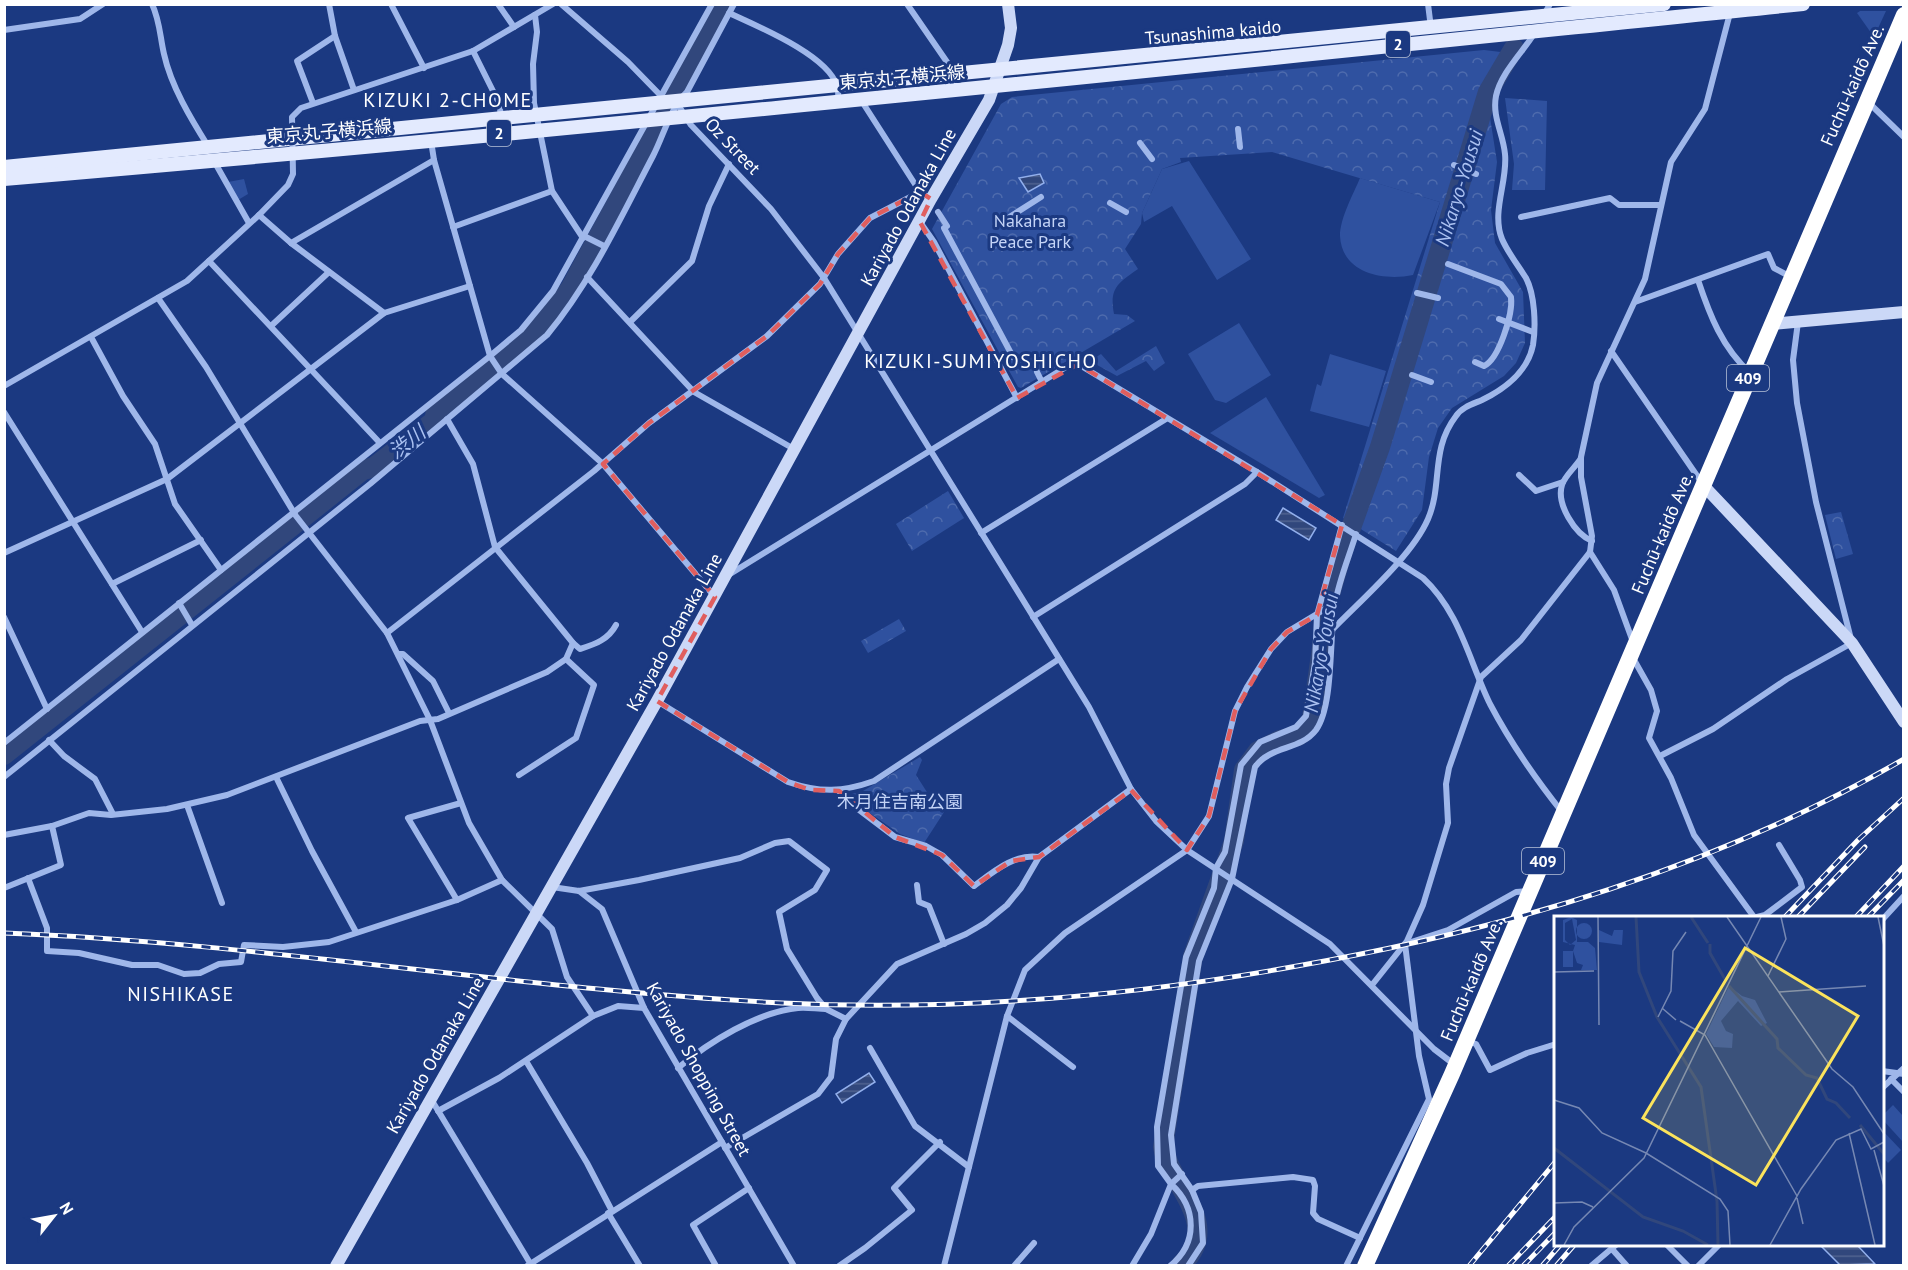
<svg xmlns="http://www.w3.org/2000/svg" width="1908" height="1270" viewBox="0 0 1908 1270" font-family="'PT Sans','Noto Sans JP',sans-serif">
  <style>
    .green { fill: #2f519f }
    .forest { fill: url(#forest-crowns) }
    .water { fill: url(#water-rules); stroke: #92afec; stroke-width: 1.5 }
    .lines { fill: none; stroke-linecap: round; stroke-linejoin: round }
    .river { stroke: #31477c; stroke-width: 20 }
    .street { stroke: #9fb7ea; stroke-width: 6 }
    .secondary { stroke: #cbd8f7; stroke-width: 12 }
    .primary { stroke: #e3eafe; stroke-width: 14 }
    .highway { stroke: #fff; stroke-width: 16 }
    .rail-casing { stroke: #fff; stroke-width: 5 }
    .rail { stroke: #1b3981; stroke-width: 3; stroke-dasharray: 9; stroke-linecap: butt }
    .marked { fill: none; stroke: #e05e5e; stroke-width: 4.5; stroke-dasharray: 12 8; stroke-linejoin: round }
    .labels { text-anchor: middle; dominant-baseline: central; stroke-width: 6; stroke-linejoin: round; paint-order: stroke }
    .shield { fill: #1b3981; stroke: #bbc4d9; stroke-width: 1.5 }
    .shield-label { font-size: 16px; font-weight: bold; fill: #fff }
    .street-label { font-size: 18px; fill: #fff; stroke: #1b3981 }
    .park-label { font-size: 18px; fill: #c4d4f7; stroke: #1b3981 }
    .neighbourhood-label { font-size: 20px; letter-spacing: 1.5px; fill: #fff; stroke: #1b3981 }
    .water-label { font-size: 20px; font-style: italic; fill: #abc1f1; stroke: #1b3981 }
    .inset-river { fill: none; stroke: #31477c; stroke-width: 3 }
    .inset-road { fill: none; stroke: #7688b3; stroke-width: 1.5 }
    .view { fill: #fbe35c; fill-opacity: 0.15; stroke: #fbe35c; stroke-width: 3 }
    .inset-edge { fill: none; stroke: #fff; stroke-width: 3 }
  </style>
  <defs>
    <pattern id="forest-crowns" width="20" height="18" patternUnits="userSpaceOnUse" patternTransform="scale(1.5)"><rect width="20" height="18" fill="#2f519f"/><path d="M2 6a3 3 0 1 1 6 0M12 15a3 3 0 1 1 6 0" fill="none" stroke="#4e6bad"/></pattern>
    <pattern id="water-rules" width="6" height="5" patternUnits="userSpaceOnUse" patternTransform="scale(1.5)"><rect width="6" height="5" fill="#31477c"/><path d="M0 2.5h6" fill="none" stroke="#506390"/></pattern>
  </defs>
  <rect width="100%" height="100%" fill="#1b3981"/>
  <g class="green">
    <polygon points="1860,11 1886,11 1874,37 1857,13"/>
    <polygon points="1189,161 1251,259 1217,280 1172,206 1144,222 1142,213 1162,169"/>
    <path d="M1360 178 1440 202 1413 275C1384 281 1342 274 1340 236 1340 218 1353 195 1360 178Z"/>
    <polygon points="244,179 248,194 238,200 228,182"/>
    <polygon points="1239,323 1271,375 1226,403 1215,400 1188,354"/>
    <polygon points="1330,354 1386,371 1369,427 1310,411 1317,384 1321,386"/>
    <polygon points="1266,397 1325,495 1319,498 1210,433"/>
    <polygon points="1893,1105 1903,1116 1903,1142 1883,1120 1883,1115"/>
    <polygon points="1883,1131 1901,1150 1888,1163 1883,1157"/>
  </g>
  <g class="forest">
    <path d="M1484 50 1517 54 1492 93 1489 111 1497 162 1491 210 1495 243 1523 292 1525 343 1516 363 1504 376 1452 408 1438 428 1429 457 1422 510 1396 551 1343 518 1440 202 1272 152 1180 158 1181 162 1162 169 1142 213 1141 224 1125 249 1138 269C1118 283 1109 288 1114 314L1127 315 1135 321 1021 388 1018 387 932 229 1001 104 1012 97Z"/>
    <polygon points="1505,98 1547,101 1545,190 1512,190 1514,164"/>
    <polygon points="1156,346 1165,363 1154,371 1146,361 1117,376 1090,361 1101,354 1116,371"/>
    <polygon points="948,491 964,518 912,551 896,524"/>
    <polygon points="1841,512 1853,554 1836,559 1825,515"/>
    <polygon points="899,619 906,631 868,653 861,641"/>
    <polygon points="920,757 922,760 916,775 932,800 946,809 924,843 900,834 851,800 852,794 863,791"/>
  </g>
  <g class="water">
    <polygon points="1040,174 1044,183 1028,192 1019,178"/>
    <polygon points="1283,508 1316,528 1309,540 1276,520"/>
    <polygon points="869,1073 875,1082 842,1103 836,1094"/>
    <polygon points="1820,1245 1857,1245 1875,1264 1840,1265"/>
  </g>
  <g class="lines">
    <g class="river">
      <polyline points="4,755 363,470 374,467 434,421 436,411 470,386 542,325 570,289 724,4"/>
      <path d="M1180 1266C1225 1226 1170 1186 1163 1147L1193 956 1234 841 1244 770 1258 751 1280 740 1298 736 1305 731 1312 718 1329 598 1343 550 1380 447 1488 92 1514 48"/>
    </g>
    <g class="street">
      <path d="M152 4C160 21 160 37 164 54 171 86 191 119 208 146"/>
      <polyline points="329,4 335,36 354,90"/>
      <polyline points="391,4 424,68"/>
      <polyline points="498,4 514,27"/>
      <polyline points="561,4 628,62 664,99"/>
      <polyline points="907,4 947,62 953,89"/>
      <polyline points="1428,4 1431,28"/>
      <path d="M729 13C757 26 828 55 837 86 839 90 838 97 838 101"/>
      <polyline points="535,15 537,32 533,64 534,103 552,191 583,238"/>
      <polyline points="1544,15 1550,4"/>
      <polyline points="4,30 80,19 103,4"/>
      <polyline points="473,51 500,105 501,132"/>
      <polyline points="861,100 920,192 931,199"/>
      <polyline points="676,102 691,125 771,209 824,278 1089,707 1131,789 1156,821 1187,850 1330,944 1434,1049 1455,1065"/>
      <polyline points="1868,102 1904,137"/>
      <polyline points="313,103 297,61 335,36"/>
      <polyline points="1238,129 1240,147"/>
      <polyline points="431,141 434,160 490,356 502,374 603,464 715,597"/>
      <polyline points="1140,143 1152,159"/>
      <polyline points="214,161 249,223"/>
      <polyline points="1454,165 1476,174"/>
      <polyline points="1110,203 1126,212"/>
      <polyline points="938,212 947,226 944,228 1013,357"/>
      <polyline points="259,215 291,243 384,313"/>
      <polyline points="1521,217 1610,198 1619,205 1661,205"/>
      <polyline points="1008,218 1041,197"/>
      <polyline points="920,222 934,242 1017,398"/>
      <polyline points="453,227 552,191"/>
      <polyline points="584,236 604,246"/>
      <polyline points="291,243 434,160"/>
      <polyline points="209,261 380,443"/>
      <path d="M1448 264 1501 284 1511 297C1513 314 1499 359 1484 366L1475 362"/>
      <polyline points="587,277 694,392 794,449"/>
      <path d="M1698 280C1710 316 1722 347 1750 373"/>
      <polyline points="1417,293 1438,298"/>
      <polyline points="158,298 206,367 296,516 387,633 430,720 469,823 502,880 552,929 567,977 593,1016"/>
      <polyline points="1635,302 1768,254 1774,268 1791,277"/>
      <polyline points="1499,319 1533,332"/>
      <polyline points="630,322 692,261 709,206 729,164"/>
      <polyline points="271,326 329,272"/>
      <polyline points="91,337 123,396 155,444 175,504 221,570"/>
      <polyline points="1611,351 1702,483"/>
      <polyline points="1037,372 1042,382"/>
      <polyline points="1412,375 1431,382"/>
      <polyline points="4,386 187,281 259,215 288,185 293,174 292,117 301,108 473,51 553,4"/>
      <polyline points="4,412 142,632"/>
      <path d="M447 419 473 464 495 547 573 643 580 649C595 644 608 640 616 625"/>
      <path d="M1581 458C1576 467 1565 475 1562 485 1556 504 1575 534 1592 541"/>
      <polyline points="1519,475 1536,491 1563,482"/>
      <polyline points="981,533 1166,419"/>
      <polyline points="1590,552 1614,590 1633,642"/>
      <polyline points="4,553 167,479 384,313 470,286"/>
      <path d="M730 574 1066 367 1078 364 1257 472 1423 578C1460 612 1469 661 1490 704 1510 742 1535 778 1562 812"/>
      <polyline points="112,584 201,540"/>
      <polyline points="179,603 192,625"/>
      <polyline points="4,617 47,709"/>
      <polyline points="1033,617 1245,484 1257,472"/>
      <path d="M1333 629C1361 600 1412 556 1428 519 1443 484 1430 450 1456 416 1462 407 1473 404 1482 400 1505 389 1528 371 1533 345 1536 326 1535 295 1526 278 1518 265 1508 253 1502 239 1491 212 1508 181 1505 154 1503 133 1492 117 1496 96 1501 73 1522 53 1534 34"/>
      <polyline points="387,633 594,471 649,423 767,336 820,284 838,254 870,218 920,192"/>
      <polyline points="398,654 403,654 433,681 449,713"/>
      <polyline points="1633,658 1651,690 1657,711 1649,738 1671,778 1694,835 1754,917"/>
      <path d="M657 701 788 782C820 793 843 792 874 781L1059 659"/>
      <polyline points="49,740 64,756 95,779 113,814"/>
      <polyline points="4,743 490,356 521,330 553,291 712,4"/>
      <polyline points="1660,756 1713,729 1787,679 1852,643 1816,502 1797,403 1793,360 1798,322"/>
      <polyline points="519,775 576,738 594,685 566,659"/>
      <path d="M4 777 370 484 547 335C591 282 621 217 653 156 664 135 670 108 687 92L734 4"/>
      <polyline points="276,777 312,851 356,932"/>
      <path d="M839 791 850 803 895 837 926 846 942 855 974 886C993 872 1015 853 1039 857"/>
      <polyline points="187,805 222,903"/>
      <polyline points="4,835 52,826 89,813 111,815 167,809 227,795 420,721 438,719 547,672 566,659 573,643"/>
      <polyline points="28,878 47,928 47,951 79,953 132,965 158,965 184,974 200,973 219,964 241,962 244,945 283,947 329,942 457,900 502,880"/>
      <polyline points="917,885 919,902 929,906 944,944"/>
      <polyline points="552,887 579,891 639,880 740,858 775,843 789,841 827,870 815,890 779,912 787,949 817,998 826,1009 846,1019"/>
      <polyline points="4,888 61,865 52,826"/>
      <polyline points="579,891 602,909 644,1008 794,1266"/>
      <polyline points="457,900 408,818 461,803"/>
      <polyline points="1753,918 1765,915 1802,887 1800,880 1779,845"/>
      <polyline points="1882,920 1904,896"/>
      <polyline points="1372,985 1407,941 1423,905 1448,823 1446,784 1449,768 1481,677 1521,640 1590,552 1592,536 1581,477 1581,457 1597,383 1645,279 1671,162 1705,109 1730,13"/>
      <polyline points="1007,1016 1073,1067"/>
      <polyline points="1467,1041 1476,1044 1490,1070 1527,1053 1556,1044"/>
      <polyline points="870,1048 915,1126 969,1167"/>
      <polyline points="526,1061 587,1163 612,1211"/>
      <path d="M678 1068C709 1042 757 1012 798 1008 807 1007 817 1009 826 1009"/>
      <polyline points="1882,1071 1904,1074"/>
      <polyline points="1891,1079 1904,1092"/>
      <polyline points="1882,1088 1904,1068"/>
      <polyline points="431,1099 530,1263"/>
      <polyline points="438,1111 499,1078 593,1016 618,1006 644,1008"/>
      <polyline points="725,1148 818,1094 831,1077 836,1039 846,1019 897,964 966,934 985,923 1007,905 1021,888 1039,857 1131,789"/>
      <polyline points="1192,1190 1198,1186 1293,1177 1313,1180 1315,1186 1313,1213 1318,1219 1360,1238"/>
      <polyline points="608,1213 640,1266"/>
      <polyline points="1666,1244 1688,1266"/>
      <polyline points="1612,1249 1627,1266"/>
      <polyline points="527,1266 722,1142"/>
      <polyline points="716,1266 693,1225 749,1188"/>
      <polyline points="839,1266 865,1248 912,1210 894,1188 940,1142"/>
      <polyline points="944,1266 1007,1016 1025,970 1065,933 1187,850 1209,816 1235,711 1247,687 1271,649 1287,632 1335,603"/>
      <polyline points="1014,1266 1034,1243"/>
      <polyline points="1132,1266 1151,1234 1171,1184 1158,1166 1157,1127 1186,957 1214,888 1216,868 1225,852 1241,765 1260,742 1296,727 1306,716 1315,663 1317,615 1342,525"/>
      <path d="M1170 1266C1198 1243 1197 1208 1171 1184L1182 1174"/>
      <path d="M1188 1266 1203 1243 1201 1212 1192 1190 1174 1164 1171 1135 1199 961 1232 879 1255 767C1271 745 1300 751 1316 730 1334 705 1329 636 1335 604 1339 580 1349 557 1356 534"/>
      <polyline points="1346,1266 1429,1099 1419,1056 1405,944 1448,930 1516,892 1528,891"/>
      <polyline points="1591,1266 1617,1244"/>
      <polyline points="1698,1266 1720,1244"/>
    </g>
    <g class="secondary">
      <polyline points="1771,324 1904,312"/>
      <polyline points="1703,485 1852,643 1904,722"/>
      <polyline points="336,1266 657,701 931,199 989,100 1008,45 1011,28 1008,4"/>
    </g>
    <g class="primary">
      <polyline points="4,167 1664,4"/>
      <path d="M4 179C604 128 1204 65 1803 4"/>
    </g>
    <polyline class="highway" points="1365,1266 1452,1074 1904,15"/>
    <defs>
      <g id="rail">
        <polyline points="1784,918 1858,840 1904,798"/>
        <polyline points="1797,918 1865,847"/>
        <polyline points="1855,918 1904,866"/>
        <polyline points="1867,918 1904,880"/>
        <path d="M4 933C265 943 522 990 782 1003 955 1011 1127 997 1297 966 1509 929 1717 867 1904 759"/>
        <polyline points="1469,1266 1556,1161"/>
        <polyline points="1508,1266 1556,1216"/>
        <polyline points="1523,1266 1556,1232"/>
        <polyline points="1542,1266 1561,1244"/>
        <polyline points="1556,1266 1575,1244"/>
      </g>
    </defs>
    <use href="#rail" class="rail-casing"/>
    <use href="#rail" class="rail"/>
  </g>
  <path class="marked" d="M920 192 931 199 920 222 1017 398 1078 364 1342 525 1317 615 1287 632 1271 649 1235 711 1209 816 1187 850 1131 790 1039 857 1011 861 974 886 942 855 895 837 839 791 810 790 788 782 657 701 715 597 603 464 649 423 767 336 820 284 838 254 870 218Z"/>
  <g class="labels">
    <g class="shield">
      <rect x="1386" y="31" width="24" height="26" rx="4.5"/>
      <rect x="487" y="120" width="24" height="26" rx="4.5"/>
      <rect x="1727" y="365" width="42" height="26" rx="4.5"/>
      <rect x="1522" y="848" width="42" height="26" rx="4.5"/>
    </g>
    <g class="shield-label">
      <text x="1398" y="44">2</text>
      <text x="499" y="133">2</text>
      <text x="1748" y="378">409</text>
      <text x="1543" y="861">409</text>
    </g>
    <g class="street-label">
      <text transform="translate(1213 32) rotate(-5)">Tsunashima kaido</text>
      <text transform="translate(902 77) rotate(-5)">東京丸子横浜線</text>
      <text transform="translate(1852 85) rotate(-66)">Fuchū-kaidō Ave.</text>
      <text transform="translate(329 131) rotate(-5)">東京丸子横浜線</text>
      <text transform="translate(733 146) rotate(46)">Oz Street</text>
      <text transform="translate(908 207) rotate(-61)">Kariyado Odanaka Line</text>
      <text transform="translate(1662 533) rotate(-67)">Fuchū-kaidō Ave.</text>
      <text transform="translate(674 632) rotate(-61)">Kariyado Odanaka Line</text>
      <text transform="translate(1471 980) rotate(-67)">Fuchū-kaidō Ave.</text>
      <text transform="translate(435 1055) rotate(-60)">Kariyado Odanaka Line</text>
      <text transform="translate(699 1069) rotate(61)">Kariyado Shopping Street</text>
    </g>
    <g class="park-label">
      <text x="1030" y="220">Nakahara<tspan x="1030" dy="21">Peace Park</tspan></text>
      <text x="900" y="801">木月住吉南公園</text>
    </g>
    <g class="neighbourhood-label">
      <text x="448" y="100">KIZUKI 2-CHOME</text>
      <text x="981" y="361">KIZUKI-SUMIYOSHICHO</text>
      <text x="181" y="994">NISHIKASE</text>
    </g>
    <g class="water-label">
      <text transform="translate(1459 188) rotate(-73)">Nikaryo-Yousui</text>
      <text transform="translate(407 442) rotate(-38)">渋川</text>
      <text transform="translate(1321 653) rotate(-80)">Nikaryo-Yousui</text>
    </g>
  </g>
  <g transform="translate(1554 916)">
    <rect width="330" height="330" fill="#1b3981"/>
    <path d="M17 1 23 4V26H34L41 32 43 54H27L29 49 23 47 19 35V51H9V35H19L21 29 9 26V4ZM18 3 22 24 16 29 11 24V7ZM22 15a8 8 0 1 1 16 0a8 8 0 1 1-16 0ZM45 14 58 20 60 14H69L68 29 45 26Z" fill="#2f519f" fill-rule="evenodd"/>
    <path d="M175 70 188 80 201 84 213 107 207 110 184 85 167 105 172 115 179 118 178 132 160 131 152 118Z" fill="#2f519f"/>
    <path class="inset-river" d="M82 1 85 56 103 101 147 171 163 285 164 329M137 1 154 27M156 28V37L172 65M175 70 223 123 224 132 252 159 263 162 273 183 282 187 296 202M306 209 330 238M0 232 89 301 129 315 154 329"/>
    <path class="inset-road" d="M44 1 45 109M173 1 278 153 299 171 330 218M324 1 330 30M0 56 40 55M214 60 232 23 227 1M225 76 312 70M108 92 122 104M104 101 117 75 119 35 132 16M126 105 151 119 243 280M0 184 25 192 48 217 92 237 166 283 174 295 176 329M295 217 321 329M320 234 330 270M243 282 249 308M0 287 28 286 39 291M10 329 20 311 90 242 207 1M216 329 247 273 282 224 307 213 317 233 330 226"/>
    <path class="view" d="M191 32 304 100 202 269 89 202Z"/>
    <rect width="330" height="330" class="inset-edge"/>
  </g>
  <rect width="1908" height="1270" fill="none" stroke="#ffffff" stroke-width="12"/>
  <g transform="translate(54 1216) rotate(59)" stroke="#1b3981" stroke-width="4.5" paint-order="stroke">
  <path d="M0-4.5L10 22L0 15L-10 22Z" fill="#ffffff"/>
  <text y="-9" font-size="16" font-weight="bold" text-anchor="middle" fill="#ffffff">N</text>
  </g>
</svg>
